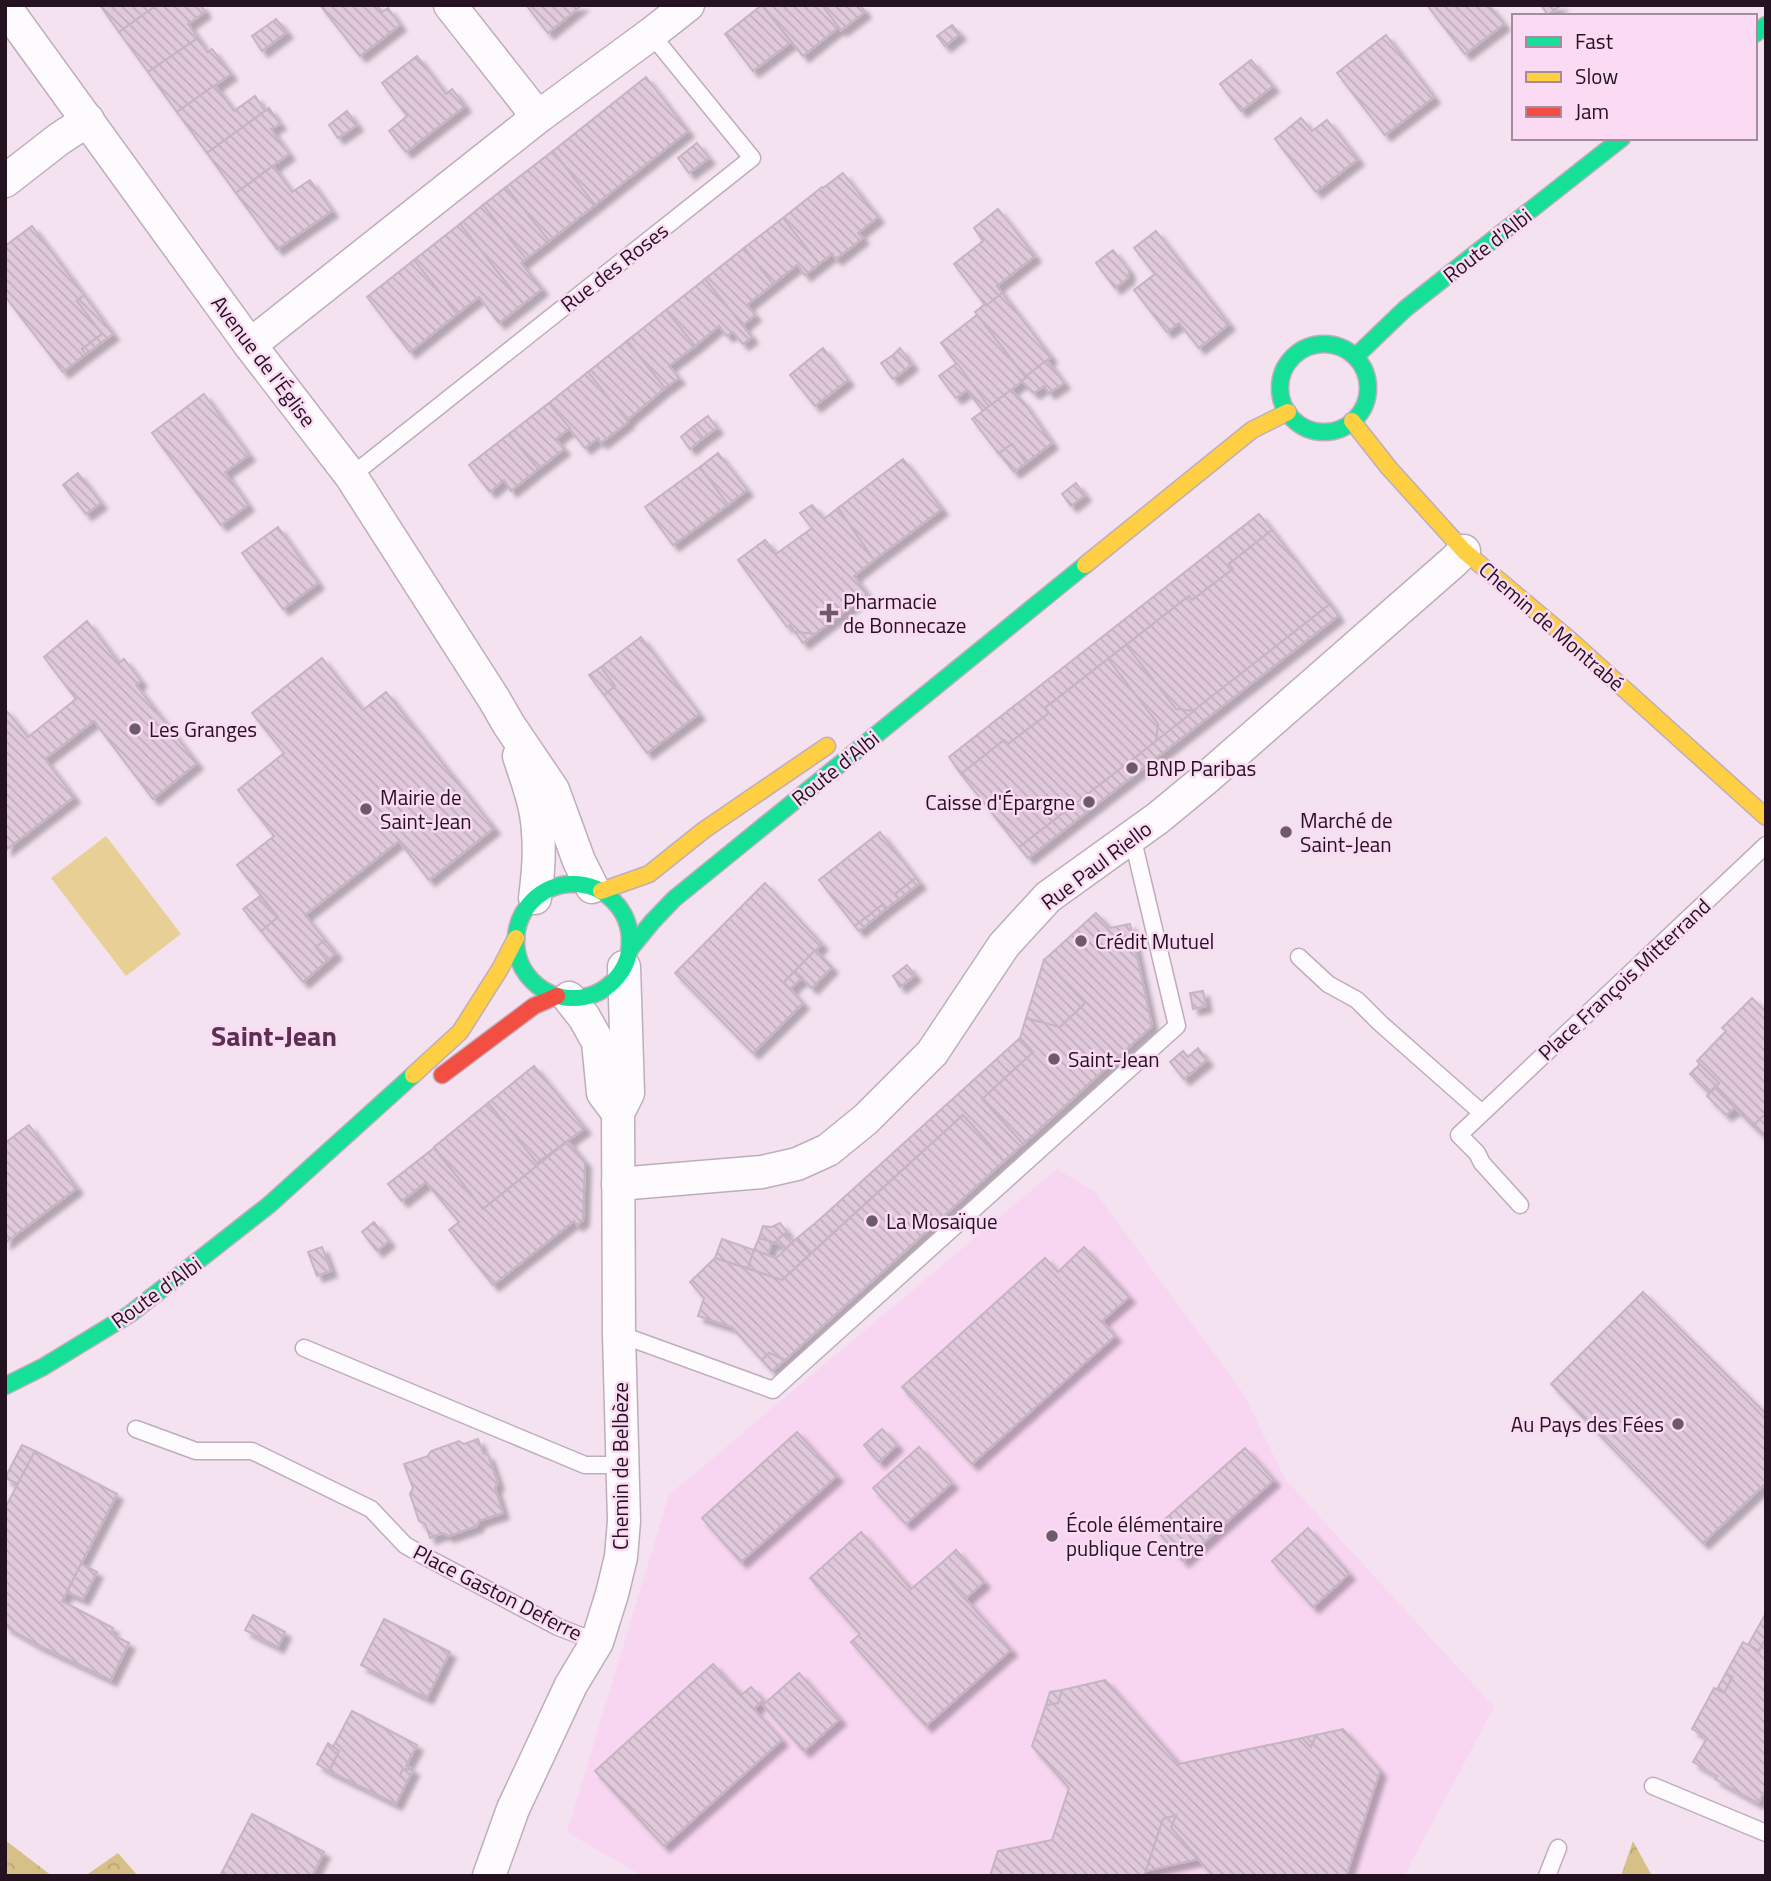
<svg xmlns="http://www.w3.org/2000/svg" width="1771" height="1881" viewBox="0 0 1771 1881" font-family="'Titillium Web',sans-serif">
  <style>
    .built { fill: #f8d5f0 }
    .green { fill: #e8cf95 }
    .forest { fill: url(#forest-crowns) }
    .building { fill: url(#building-back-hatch); stroke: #c5b4c2; stroke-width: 2; filter: url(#shadow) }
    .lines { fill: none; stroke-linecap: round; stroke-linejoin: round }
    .lane-casing { stroke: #beadbb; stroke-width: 19 }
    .street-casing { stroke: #beadbb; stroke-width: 35 }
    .fast-casing { stroke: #beadbb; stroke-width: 19 }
    .slow-casing { stroke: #beadbb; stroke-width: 19 }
    .jam-casing { stroke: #beadbb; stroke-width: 19 }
    .lane { stroke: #fdfbfd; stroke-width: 16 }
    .street { stroke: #fdfbfd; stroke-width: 32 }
    .fast { stroke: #16e098; stroke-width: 16 }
    .slow { stroke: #ffcf43; stroke-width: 16 }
    .jam { stroke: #f24e42; stroke-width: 16 }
    .poi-dot { fill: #6d5b69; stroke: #fbdbf3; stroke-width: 2.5 }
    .labels { text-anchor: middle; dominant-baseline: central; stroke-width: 5; stroke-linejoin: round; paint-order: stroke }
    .street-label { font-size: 21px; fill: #251221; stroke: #fbdbf3 }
    .poi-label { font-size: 21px; fill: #251221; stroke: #fbdbf3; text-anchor: start }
    .district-label { font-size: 28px; font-weight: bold; fill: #5a2f52; stroke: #fbdbf3 }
  </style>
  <defs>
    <pattern id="forest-crowns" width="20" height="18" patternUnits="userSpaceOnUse" patternTransform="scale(1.75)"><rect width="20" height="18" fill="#d7c087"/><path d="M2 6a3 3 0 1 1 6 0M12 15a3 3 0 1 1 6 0" fill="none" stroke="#b8a474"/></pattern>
    <pattern id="building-back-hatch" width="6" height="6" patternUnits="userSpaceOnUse" patternTransform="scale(1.75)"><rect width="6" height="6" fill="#e1c9dc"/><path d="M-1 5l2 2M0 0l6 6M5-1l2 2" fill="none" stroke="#c1acbc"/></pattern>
    <filter id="shadow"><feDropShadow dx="6" dy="6" stdDeviation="2" flood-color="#0004"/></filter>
  </defs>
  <rect width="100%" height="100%" fill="#f4e2f0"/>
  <polygon class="built" points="1057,1169 1095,1192 1243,1393 1285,1479 1494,1707 1404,1876 643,1876 567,1832 669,1495"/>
  <polygon class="green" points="106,836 181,934 126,976 51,878"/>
  <g class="forest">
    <polygon points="5,1840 52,1876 5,1876"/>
    <polygon points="1633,1841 1652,1876 1621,1876"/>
    <polygon points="118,1853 138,1876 85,1876"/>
  </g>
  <g class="building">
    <polygon points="100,5 157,5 119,32"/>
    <polygon points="157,5 201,5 205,12 188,24 198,38 148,72 119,32"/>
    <polygon points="320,5 377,5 382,12 388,8 400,25 360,56"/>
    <polygon points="526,5 582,5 548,33"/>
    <polygon points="762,5 791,42 753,71 725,34"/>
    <polygon points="762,5 822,5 839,27 803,56"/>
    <polygon points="822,5 860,5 865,12 841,30"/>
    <polygon points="1427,5 1489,5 1504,24 1465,54"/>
    <polygon points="1541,5 1561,5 1548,15"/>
    <polygon points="276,19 287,32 262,51 252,36"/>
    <polygon points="952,25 960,34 945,46 937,36"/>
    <polygon points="1386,35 1434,97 1385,135 1337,73"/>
    <polygon points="198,38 207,52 212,49 231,74 177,112 148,72"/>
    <polygon points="417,56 446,94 452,89 465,106 406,152 389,131 407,116 382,83"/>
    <polygon points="1251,60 1273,86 1241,111 1220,84"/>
    <polygon points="646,77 688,131 595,205 553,151"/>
    <polygon points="215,85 234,111 255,96 265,111 207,153 177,112"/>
    <polygon points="269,108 280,124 271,129 289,154 236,193 207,153"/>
    <polygon points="347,111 357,125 338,138 329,125"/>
    <polygon points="1301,118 1312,131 1327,120 1358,159 1316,192 1275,139"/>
    <polygon points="697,143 709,158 689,173 678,158"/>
    <polygon points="553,151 595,205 549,241 506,187"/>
    <polygon points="273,166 292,192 310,180 332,211 277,249 236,193"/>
    <polygon points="843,173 878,217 858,233 863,238 836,259 832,254 819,264 783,218 822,187 823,188"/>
    <polygon points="506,187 549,241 526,259 483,205"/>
    <polygon points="483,205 526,259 521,263 542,289 523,304 460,224"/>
    <polygon points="998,209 1035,256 997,286 1002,293 986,306 954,264 983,241 974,228"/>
    <polygon points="783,218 819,264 805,275 797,265 773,284 744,248"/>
    <polygon points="460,224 523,304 499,323 479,297 457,314 414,260"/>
    <polygon points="32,226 84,295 77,301 102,334 82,349 86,354 63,372 5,296 5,246"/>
    <polygon points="1156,231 1229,324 1199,348 1179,323 1167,332 1134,290 1155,274 1134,248"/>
    <polygon points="744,248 773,284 747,305 755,315 742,326 705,279"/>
    <polygon points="1113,250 1129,271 1128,278 1115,288 1096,263"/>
    <polygon points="414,260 457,314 410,352 367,297"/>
    <polygon points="705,279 752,337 743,344 733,332 727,336 719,326 695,346 666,310"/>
    <polygon points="1002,293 1051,357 1025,377 975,312 985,304 986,306"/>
    <polygon points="84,295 113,334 86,354 82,349 102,334 77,301"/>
    <polygon points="666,310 695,346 669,366 679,378 665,388 627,341"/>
    <polygon points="977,315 1026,378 989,407 941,343"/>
    <polygon points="627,341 665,388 626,421 588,372"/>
    <polygon points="823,348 848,380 815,406 790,375"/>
    <polygon points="900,348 912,364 905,370 893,355"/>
    <polygon points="893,355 905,370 893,379 881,363"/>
    <polygon points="1047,360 1064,383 1049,393 1044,386 1034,393 1021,381 1026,378 1025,377"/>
    <polygon points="957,363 989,407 983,411 967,390 956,398 939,376"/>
    <polygon points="588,372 628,422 601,443 598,438 585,448 549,403"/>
    <polygon points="1011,390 1024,403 1052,443 1026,463 1012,444 999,454 972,419"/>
    <polygon points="204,394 249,455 225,472 248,505 221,525 152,433"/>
    <polygon points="549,403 570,428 556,439 564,449 538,469 509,434"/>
    <polygon points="708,416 717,428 703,438 694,426"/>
    <polygon points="694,426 703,438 690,449 681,437"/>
    <polygon points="509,434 538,469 511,491 504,480 490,492 469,465"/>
    <polygon points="1012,444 1026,463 1014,472 999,453"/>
    <polygon points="718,453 747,490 728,505 700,467"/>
    <polygon points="903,459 942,509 874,560 838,508"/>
    <polygon points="700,467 728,505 673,545 645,507"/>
    <polygon points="78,473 101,503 86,514 63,485"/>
    <polygon points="1076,483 1085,495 1071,506 1062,494"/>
    <polygon points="812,505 824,519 838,508 874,560 854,576 867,594 815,634 795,632 790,625 787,627 738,560 765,540 776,554 812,528 800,513"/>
    <polygon points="1259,514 1272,530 1229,564 1233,569 1192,600 1189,596 1045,708 1049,713 1008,744 1004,740 961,774 949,757"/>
    <polygon points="278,527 318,583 283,609 242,553"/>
    <polygon points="1272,530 1330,604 1194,711 1176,709 1126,645 1189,596 1192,600 1233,569 1229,564"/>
    <polygon points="1330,604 1338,616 1028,858 1019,847"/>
    <polygon points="87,621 119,663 124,659 141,681 136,685 197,763 153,799 94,721 45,759 74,797 6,850 5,709 28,737 76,699 44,657"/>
    <polygon points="795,632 815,634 803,643"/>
    <polygon points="641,637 699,714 647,753 604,695 615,686 601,667"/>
    <polygon points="1126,645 1176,709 1194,711 1156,741 1158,724 1108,659"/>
    <polygon points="322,658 363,710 386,692 494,828 429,880 399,841 305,915 325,940 316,947 327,961 303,982 261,931 278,917 237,865 274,836 238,790 284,753 252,713"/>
    <polygon points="1108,659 1158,724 1156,741 1019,847 961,774 1004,740 1008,744 1049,713 1045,708"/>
    <polygon points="601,667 615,686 604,695 589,675"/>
    <polygon points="880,832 916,878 895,894 899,899 886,909 882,905 855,926 819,880"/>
    <polygon points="916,878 920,883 899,899 895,894"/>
    <polygon points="765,883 822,944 784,982 803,1003 753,1053 675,973"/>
    <polygon points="260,896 278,917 261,931 243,909"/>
    <polygon points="882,905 886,909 859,931 855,926"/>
    <polygon points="1096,913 1110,928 1130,924 1152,1026 1023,1144 982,1099 1033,1052 1020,1038 1026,1018 1060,1027 1085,1003 1044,960"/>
    <polygon points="325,940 336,953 327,961 316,947"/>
    <polygon points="815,950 832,967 812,988 795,971"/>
    <polygon points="1044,960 1085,1003 1060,1027 1026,1018"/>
    <polygon points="907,965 915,975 900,987 893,976"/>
    <polygon points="795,971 802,978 790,989 784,982"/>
    <polygon points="1203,991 1206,1006 1193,1009 1190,993"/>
    <polygon points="1752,998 1766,1012 1766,1118 1763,1116 1753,1126 1715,1088 1719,1083 1697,1061 1726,1031 1722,1028"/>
    <polygon points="1020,1038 1033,1052 982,1099 1023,1144 1004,1161 963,1115 833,1233 820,1219"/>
    <polygon points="1198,1048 1207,1060 1184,1079 1170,1062 1183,1051 1188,1057"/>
    <polygon points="1700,1064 1719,1083 1709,1093 1690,1074"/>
    <polygon points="534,1066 585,1128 537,1163 488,1103"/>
    <polygon points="1715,1088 1735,1108 1726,1115 1707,1096"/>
    <polygon points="488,1103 537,1163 568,1141 483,1209 434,1147"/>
    <polygon points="963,1115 1004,1161 785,1360 769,1353 762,1360 732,1327 698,1316 704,1298 690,1282 715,1258 782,1280"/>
    <polygon points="1763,1116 1766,1118 1766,1138 1753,1126"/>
    <polygon points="29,1125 77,1188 5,1243 5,1143"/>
    <polygon points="568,1141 585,1162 583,1220 577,1225 574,1221 493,1285 449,1230 459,1222 426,1182 402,1201 388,1184 434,1148 483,1209"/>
    <polygon points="820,1219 833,1233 810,1254 796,1239"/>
    <polygon points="374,1222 389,1241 377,1251 362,1232"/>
    <polygon points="780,1223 787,1232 775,1243 759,1238 763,1226 772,1227"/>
    <polygon points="784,1234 794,1241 786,1249 775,1242"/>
    <polygon points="759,1238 772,1242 768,1255 754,1250"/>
    <polygon points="722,1239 754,1250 748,1268 715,1258"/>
    <polygon points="796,1239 810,1254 782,1280 748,1268 754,1250 776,1258"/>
    <polygon points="322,1247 331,1271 317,1276 308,1252"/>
    <polygon points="1084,1247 1129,1297 1102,1321 1115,1336 972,1464 902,1387 1045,1258 1058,1272"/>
    <polygon points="1643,1292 1766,1414 1766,1483 1703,1543 1551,1384"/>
    <polygon points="769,1353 785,1360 772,1371 762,1360"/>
    <polygon points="882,1429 897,1445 879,1462 864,1445"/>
    <polygon points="797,1432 837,1476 741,1562 702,1518"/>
    <polygon points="478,1439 483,1453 488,1455 498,1483 495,1488 503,1513 479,1521 477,1526 449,1536 443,1533 430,1538 425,1524 419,1521 410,1494 413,1488 404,1464 428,1456 431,1451 459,1441 464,1444"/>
    <polygon points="22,1445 35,1451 18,1484 5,1478"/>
    <polygon points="919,1447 952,1483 906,1524 873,1488"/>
    <polygon points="1245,1448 1274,1480 1183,1561 1155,1528"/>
    <polygon points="35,1451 117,1494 62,1601 113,1628 111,1634 129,1643 111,1680 38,1645 5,1626 5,1508"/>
    <polygon points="1308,1528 1349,1574 1313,1607 1272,1561"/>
    <polygon points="861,1532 911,1589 937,1567 1011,1650 926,1726 851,1642 860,1634 810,1578"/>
    <polygon points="956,1550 984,1582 965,1599 937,1567"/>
    <polygon points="81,1564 97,1572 83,1599 67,1592"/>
    <polygon points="1766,1613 1766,1638 1759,1651 1748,1645"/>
    <polygon points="253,1615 285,1632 278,1647 245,1630"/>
    <polygon points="384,1619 450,1652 427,1698 361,1665"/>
    <polygon points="1766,1638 1766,1789 1758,1803 1715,1779 1717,1776 1693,1762 1707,1738 1692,1729 1714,1688 1724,1693 1732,1677 1726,1673 1743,1642 1759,1651"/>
    <polygon points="713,1664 782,1740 664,1846 595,1771"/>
    <polygon points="799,1673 840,1719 804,1751 763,1705"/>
    <polygon points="1726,1673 1732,1677 1724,1693 1717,1689"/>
    <polygon points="1105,1680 1179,1764 1302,1738 1311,1747 1316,1735 1343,1729 1380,1771 1346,1876 1213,1876 1171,1828 1176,1815 1163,1819 1144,1876 990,1876 998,1851 1052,1840 1069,1788 1032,1746 1046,1705 1058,1703 1062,1690"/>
    <polygon points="751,1687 763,1700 754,1709 741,1695"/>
    <polygon points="1062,1690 1058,1703 1046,1705 1050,1692"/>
    <polygon points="352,1711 417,1745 406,1766 414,1770 403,1769 400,1775 407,1782 396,1804 329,1771 339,1751 333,1747"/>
    <polygon points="1316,1735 1311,1747 1302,1738"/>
    <polygon points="328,1743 339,1751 329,1771 317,1764"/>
    <polygon points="403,1769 413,1770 407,1782 400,1775"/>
    <polygon points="252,1814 324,1852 312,1876 220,1876"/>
    <polygon points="1176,1815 1171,1828 1199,1859 1146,1871 1163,1819"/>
  </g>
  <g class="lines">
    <defs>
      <g id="lane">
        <polyline points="351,476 752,158 651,34"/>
        <polyline points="1299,957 1328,984 1357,1000 1380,1023 1482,1113"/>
        <polyline points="1520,1205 1482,1163 1477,1153 1459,1135 1766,845"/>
        <polyline points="619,1334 773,1390 1177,1026 1132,836"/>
        <polyline points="304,1348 585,1465 623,1465"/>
        <polyline points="136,1429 196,1451 252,1451 371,1509 405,1545 424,1556 558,1627 597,1642"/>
        <polyline points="1653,1786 1766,1833"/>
        <polyline points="1547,1876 1558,1848"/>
      </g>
      <g id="street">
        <polyline points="450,5 538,117"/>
        <polyline points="5,7 250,345 351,476 494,699 509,725 553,790 579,861 592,887"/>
        <polyline points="5,181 59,139 88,120"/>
        <polyline points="250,345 538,117 651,34 688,5"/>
        <path d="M519 756C527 781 537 806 538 832 540 854 538 876 535 898"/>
        <polyline points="569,998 584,1017 598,1042 603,1093 618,1113"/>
        <polyline points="618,1184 762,1172 797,1164 828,1150 866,1119 932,1053 1004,945 1048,897 1158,818 1204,780 1453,562 1464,551"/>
        <polyline points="489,1876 513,1809 571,1685 597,1642 612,1594 621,1557 624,1521 619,1334 618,1113 628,1093 624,967"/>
      </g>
      <g id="fast">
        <polyline points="1755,34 1766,25"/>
        <circle cx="1324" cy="388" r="44"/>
        <polyline points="1355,357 1405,309 1622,138"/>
        <circle cx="573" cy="941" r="57"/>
        <polyline points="630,949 652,922 674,899 1085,565"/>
        <polyline points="5,1386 43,1367 130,1314 269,1205 413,1075"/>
      </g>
      <g id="slow">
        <polyline points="1352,421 1389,468 1464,551 1570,640 1766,817"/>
        <polyline points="1085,565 1252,430 1288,412"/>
        <polyline points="601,891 649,874 704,830 827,746"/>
        <polyline points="413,1075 460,1032 500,969 516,938"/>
      </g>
      <polyline id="jam" points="442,1075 534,1006 557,996"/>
    </defs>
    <use href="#lane" class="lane-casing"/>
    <use href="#street" class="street-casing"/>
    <use href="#fast" class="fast-casing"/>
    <use href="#slow" class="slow-casing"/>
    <use href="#jam" class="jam-casing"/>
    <use href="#lane" class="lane"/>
    <use href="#street" class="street"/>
    <use href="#fast" class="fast"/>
    <use href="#slow" class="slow"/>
    <use href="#jam" class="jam"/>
  </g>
  <g class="poi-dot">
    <path d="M825.5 602.5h7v7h7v7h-7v7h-7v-7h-7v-7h7z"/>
    <circle cx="135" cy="729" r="7"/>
    <circle cx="1132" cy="768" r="7"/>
    <circle cx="1089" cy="802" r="7"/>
    <circle cx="366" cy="809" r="7"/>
    <circle cx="1286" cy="832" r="7"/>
    <circle cx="1081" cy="941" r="7"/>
    <circle cx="1054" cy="1059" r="7"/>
    <circle cx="872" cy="1221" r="7"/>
    <circle cx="1678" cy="1424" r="7"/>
    <circle cx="1052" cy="1536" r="7"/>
  </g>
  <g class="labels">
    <g class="street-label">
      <text transform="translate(1487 245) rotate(-38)">Route d'Albi</text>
      <text transform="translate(614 267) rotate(-38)">Rue des Roses</text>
      <text transform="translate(264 361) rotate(53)">Avenue de l'Église</text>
      <text transform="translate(1552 626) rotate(41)">Chemin de Montrabé</text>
      <text transform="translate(835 768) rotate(-39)">Route d'Albi</text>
      <text transform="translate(1096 865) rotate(-37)">Rue Paul Riello</text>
      <text transform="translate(1624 979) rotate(-43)">Place François Mitterrand</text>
      <text transform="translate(156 1292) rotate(-36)">Route d'Albi</text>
      <text transform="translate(620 1466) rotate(-90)">Chemin de Belbèze</text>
      <text transform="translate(498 1592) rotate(27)">Place Gaston Deferre</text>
    </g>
    <g class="poi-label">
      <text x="843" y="601">Pharmacie<tspan x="843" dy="24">de Bonnecaze</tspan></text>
      <text x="149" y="729">Les Granges</text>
      <text x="1146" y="768">BNP Paribas</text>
      <text x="380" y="797">Mairie de<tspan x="380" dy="24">Saint-Jean</tspan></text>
      <text x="1075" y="802" text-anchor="end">Caisse d'Épargne</text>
      <text x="1300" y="820">Marché de<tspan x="1300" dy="24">Saint-Jean</tspan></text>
      <text x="1095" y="941">Crédit Mutuel</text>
      <text x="1068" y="1059">Saint-Jean</text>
      <text x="886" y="1221">La Mosaïque</text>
      <text x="1664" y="1424" text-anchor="end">Au Pays des Fées</text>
      <text x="1066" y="1524">École élémentaire<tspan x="1066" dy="24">publique Centre</tspan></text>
    </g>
    <g class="district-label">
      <text x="274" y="1035">Saint-Jean</text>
    </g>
  </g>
  <rect width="1771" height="1881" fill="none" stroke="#251221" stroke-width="14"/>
  <rect x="1512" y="14" width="245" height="126" fill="#fbdbf3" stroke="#a58b9f" stroke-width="2"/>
  <rect x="1526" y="37" width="35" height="10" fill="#16e098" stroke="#a58b9f" stroke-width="2"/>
  <text x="1575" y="49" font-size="21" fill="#251221">Fast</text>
  <rect x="1526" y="72" width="35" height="10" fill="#ffcf43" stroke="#a58b9f" stroke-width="2"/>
  <text x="1575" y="84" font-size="21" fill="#251221">Slow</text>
  <rect x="1526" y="107" width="35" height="10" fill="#f24e42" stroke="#a58b9f" stroke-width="2"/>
  <text x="1575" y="119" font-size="21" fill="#251221">Jam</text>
</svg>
